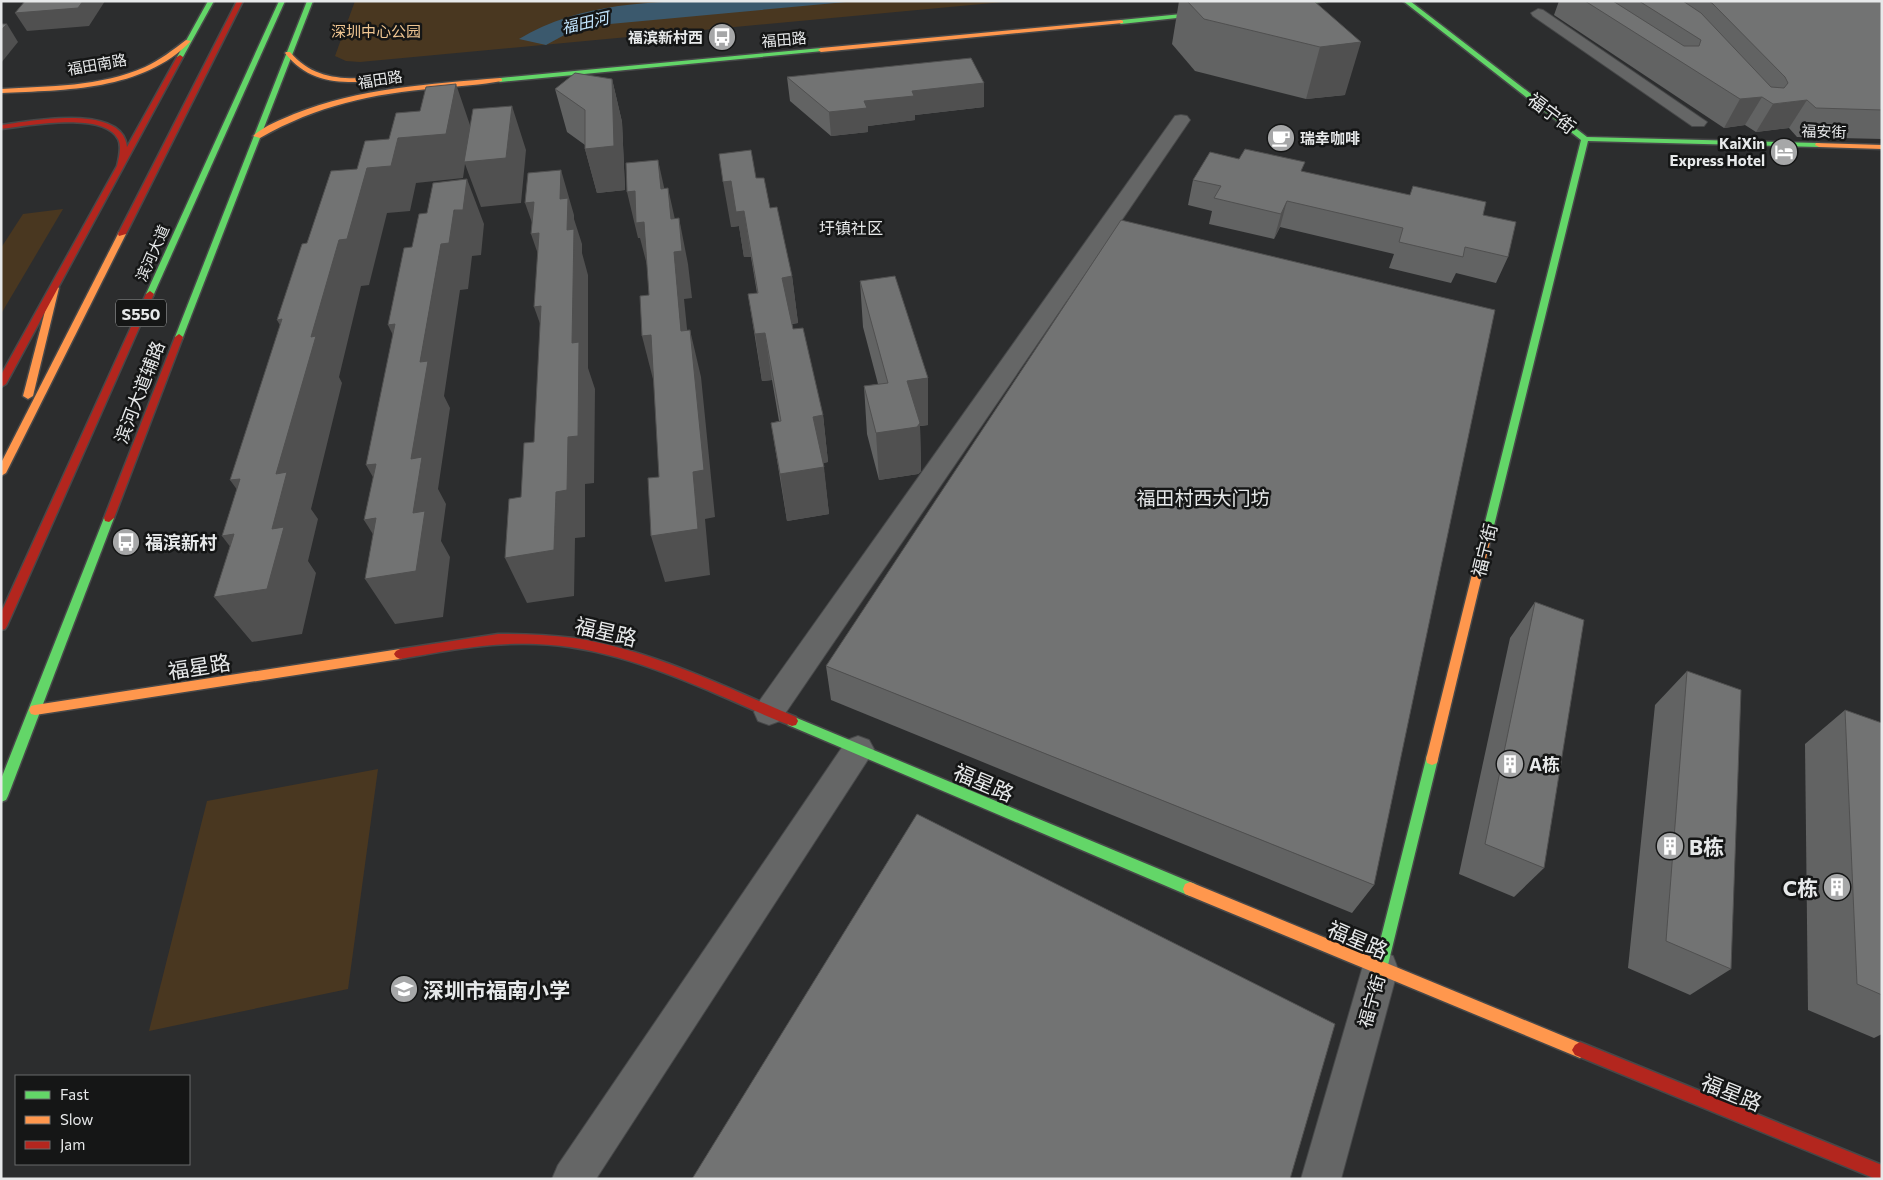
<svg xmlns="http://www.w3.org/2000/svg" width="1883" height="1180" viewBox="0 0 1883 1180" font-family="Commissioner,'Noto Sans SC',sans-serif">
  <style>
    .green { fill: #493720 }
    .water { fill: #3b596d }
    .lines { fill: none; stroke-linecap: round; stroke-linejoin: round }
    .street-casing { stroke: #474849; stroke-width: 2 }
    .fast-casing { stroke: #474849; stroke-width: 3 }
    .slow-casing { stroke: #474849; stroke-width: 3 }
    .jam-casing { stroke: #474849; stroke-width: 3 }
    .street { fill: #656666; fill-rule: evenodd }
    .fast { fill: #63d668; fill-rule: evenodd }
    .slow { fill: #ff974d; fill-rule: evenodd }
    .jam { fill: #b3261e; fill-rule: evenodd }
    .wall { fill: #626363 }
    .shaded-wall { fill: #505050 }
    .building { fill: #727373; stroke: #505050 }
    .labels { text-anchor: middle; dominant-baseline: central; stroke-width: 5; stroke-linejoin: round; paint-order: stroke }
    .far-park-label { font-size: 15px; fill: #efc591; stroke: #151616 }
    .far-poi-label { font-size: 15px; font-weight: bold; fill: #e7e9ea; stroke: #151616; text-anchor: end }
    .far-street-label { font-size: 15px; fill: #e7e9ea; stroke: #151616 }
    .far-water-label { font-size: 16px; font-style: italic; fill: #c0e3fb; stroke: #151616 }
    .far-quarter-label { font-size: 16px; fill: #e7e9ea; stroke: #151616 }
    .shield { fill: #151616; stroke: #a8aaaa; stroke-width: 1 }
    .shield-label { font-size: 16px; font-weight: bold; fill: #e7e9ea }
    .street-label { font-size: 18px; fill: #e7e9ea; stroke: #151616 }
    .poi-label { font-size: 18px; font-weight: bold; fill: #e7e9ea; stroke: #151616; text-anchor: start }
    .neighbourhood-label { font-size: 19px; fill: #e7e9ea; stroke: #151616 }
    .near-street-label { font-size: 21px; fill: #e7e9ea; stroke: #151616 }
    .near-poi-label { font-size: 21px; font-weight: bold; fill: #e7e9ea; stroke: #151616; text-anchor: start }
  </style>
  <rect width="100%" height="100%" fill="#2c2d2e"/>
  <g class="green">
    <polygon points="355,1 1014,1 360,62 346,61 335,56"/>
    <polygon points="63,209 1,314 1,248 23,214"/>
    <polygon points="378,769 348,989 149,1031 207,801"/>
  </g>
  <path class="water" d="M857 1 610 24 568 33 546 45 519 39C583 0 662 1 734 1 775 1 816 1 857 1Z"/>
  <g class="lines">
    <defs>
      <g id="street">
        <polygon points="1538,9 1543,10 1707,122 1704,126 1692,126 1533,16 1531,13"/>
        <polygon points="1181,115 1187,116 1190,120 780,721 769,725 758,721 754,712 758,703 1175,116"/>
        <polygon points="858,736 869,740 874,749 869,758 596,1179 552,1179 558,1165 847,740"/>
        <polygon points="1380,951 1393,956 1398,969 1341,1179 1301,1179 1362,969 1367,956"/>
      </g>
      <g id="fast">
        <polygon points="208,1 214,1 183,57 178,58 177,57"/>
        <polygon points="279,1 285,1 154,294 153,296 147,296 146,294"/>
        <polygon points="307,1 313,1 183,337 182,339 176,339 175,337"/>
        <polygon points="1305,1 1326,1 1278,8 1275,6"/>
        <polygon points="1403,1 1410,1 1587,137 1819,143 1823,145 1819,147 1588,141 1491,538 1486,542 1481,538 1581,140"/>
        <polygon points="1212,11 1215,13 1214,14 1121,24 1118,22 1121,20"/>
        <polygon points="821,48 824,50 823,51 500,82 497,80 500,78"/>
        <polygon points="109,514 114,518 8,796 6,800 1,802 1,779 104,518"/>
        <polygon points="792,716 1195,884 1197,889 1195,894 1190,896 1185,894 788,725 786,721 788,717"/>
        <polygon points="1432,753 1437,755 1438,759 1387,969 1385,974 1380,976 1375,974 1373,969 1426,759 1427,755"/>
      </g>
      <g id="slow">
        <polygon points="1121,20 1123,21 1123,23 821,52 818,50 821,48"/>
        <path d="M186 40 191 41C143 91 65 90 1 93V89C49 86 100 87 145 67 160 60 173 50 186 40Z"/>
        <path d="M286 52H290C317 84 353 79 391 76L394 78 391 80C351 83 312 88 285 53Z"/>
        <path d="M500 78 502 79V81C481 85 459 86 438 88 371 94 318 105 260 138L253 136C264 126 280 120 294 114 359 88 430 84 500 78Z"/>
        <polygon points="1816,143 1882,145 1882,149 1819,147 1815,145"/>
        <polygon points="119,232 126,234 6,473 1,476 1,463"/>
        <polygon points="55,285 59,288 33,396 28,399 23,396 51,288"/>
        <polygon points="1486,534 1491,538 1438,759 1437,763 1432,765 1427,763 1426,759 1481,538"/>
        <polygon points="400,649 404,651 406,654 404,657 400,659 35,715 31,714 29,710 31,706 35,705"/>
        <polygon points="1190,882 1585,1045 1588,1050 1585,1055 1580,1058 1185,894 1183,889 1185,884"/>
      </g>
      <g id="jam">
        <polygon points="237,1 243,1 126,234 119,236 118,234"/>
        <path d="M180 55 183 57 6 384 1 387V375L117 166C119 158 122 146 118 139 103 111 27 126 1 129V125C30 121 123 103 127 147L177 57Z"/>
        <polygon points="150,291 154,294 7,626 5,629 1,630 1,613 146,294"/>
        <polygon points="179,334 183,337 114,518 109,522 105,521 104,518 175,337"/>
        <path d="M498 634C524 634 549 635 574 638 652 650 725 687 796 717L798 721 796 725 792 726C767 717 743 705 719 695 661 670 599 646 536 644 490 642 445 651 400 659L396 657 394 654 396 651 400 649Z"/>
        <polygon points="1580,1042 1882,1165 1882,1179 1876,1179 1575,1055 1572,1050 1575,1045"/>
      </g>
    </defs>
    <use href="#street" class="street-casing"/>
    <use href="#fast" class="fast-casing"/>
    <use href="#slow" class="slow-casing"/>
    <use href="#jam" class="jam-casing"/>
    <use href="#street" class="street"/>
    <use href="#fast" class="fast"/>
    <use href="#slow" class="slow"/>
    <use href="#jam" class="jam"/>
  </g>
  <g class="wall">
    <polygon points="1179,1 1314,1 1345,95 1306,99 1195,71 1172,44"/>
    <polygon points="1559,1 1882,1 1882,139 1797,137 1789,128 1756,132 1745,125 1724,128 1554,15"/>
    <polygon points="787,77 984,83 984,107 915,115 915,120 868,126 868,132 831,136 790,101"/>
    <polygon points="612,79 622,122 625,190 597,193 585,149 585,145 567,132 555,89"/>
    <polygon points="1302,172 1483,215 1508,257 1496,283 1456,273 1451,283 1389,268 1394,254 1280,227 1274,239 1209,224 1212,211 1188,205 1193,180"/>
    <polygon points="756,178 770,208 792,276 798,323 792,324 793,329 823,415 828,462 823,463 829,514 787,521 771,423 779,421 772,380 762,381 748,294 757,293 751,257 744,257 739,226 731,227"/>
    <polygon points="860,281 928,425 920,426 921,471 918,474 879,480 867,434 864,386 878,384 863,327"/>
    <polygon points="1535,602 1544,868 1514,897 1459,874 1510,638"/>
    <polygon points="826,666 1374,885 1352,913 831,700"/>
    <polygon points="1687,671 1731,969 1690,995 1628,968 1655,705"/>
    <polygon points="1845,710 1882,723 1882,1034 1874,1038 1808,1010 1805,744"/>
  </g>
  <g class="shaded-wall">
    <polygon points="83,1 105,1 89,26 27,31 15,13"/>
    <polygon points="7,24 18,42 1,63 1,30"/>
    <polygon points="1361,42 1345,95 1306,99 1320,47"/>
    <polygon points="612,79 622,122 625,190 597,193 585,149"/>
    <polygon points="984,83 984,107 915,115 915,120 868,126 868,132 831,136 829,112 864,101 912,91"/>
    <polygon points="456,84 471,128 512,106 526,150 521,203 481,207 465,164 463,178 416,183 410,211 387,213 369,285 361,286 339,377 342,383 311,509 318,519 308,561 316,573 302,634 252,642 214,597 264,527 230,480 276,474 304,367 277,320 282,319 339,240 367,168"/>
    <polygon points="1762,97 1745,125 1724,128 1740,99"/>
    <polygon points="1807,100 1789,128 1756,132 1773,104"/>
    <polygon points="658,160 668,205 661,189"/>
    <polygon points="561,170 574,215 574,219 582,244 582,253 588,275 588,368 595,389 594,483 585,484 585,537 575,538 574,596 527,603 505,558 556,492 568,437 572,343 567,230 560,199"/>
    <polygon points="467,179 484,224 481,255 472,256 468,289 460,290 444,396 450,408 438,489 446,504 441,541 450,557 443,617 395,624 365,579 413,513 411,459 420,362 441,244"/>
    <polygon points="731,181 744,211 751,257 744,257 739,226 731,227 723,182"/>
    <polygon points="668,188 678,233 679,218 688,264 692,298 684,299 692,378 681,331"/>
    <polygon points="635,191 644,222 648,269 640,238 638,238 627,192"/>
    <polygon points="1287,201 1280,227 1274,239 1281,214"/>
    <polygon points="534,202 547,280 531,234 536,234 525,203"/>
    <polygon points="792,276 798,323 789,324 782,278"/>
    <polygon points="541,306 551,354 534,307"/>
    <polygon points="395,324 411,372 388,325"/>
    <polygon points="690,330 701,377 715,517 705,519 710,575 665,582 651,536 693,472"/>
    <polygon points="765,333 772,380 762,381 755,334"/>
    <polygon points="651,335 654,383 642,336"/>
    <polygon points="928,378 928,425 920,426 921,471 918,474 879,480 876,433 907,381"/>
    <polygon points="823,415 828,462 819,464 813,417"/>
    <polygon points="376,464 393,512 366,465"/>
    <polygon points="824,467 829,514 787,521 780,474"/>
    <polygon points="376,518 393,566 364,520"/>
    <polygon points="234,534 257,582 222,536"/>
  </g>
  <g class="building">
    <polygon points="25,1 83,1 78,8 15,13"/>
    <polygon points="1187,1 1314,1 1361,42 1320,47 1204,19"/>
    <polygon points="1585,1 1613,1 1684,46 1699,46 1701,40 1639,1 1683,1 1701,13 1771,87 1784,88 1788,83 1785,77 1713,4 1709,1 1882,1 1882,110 1816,108 1807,100 1773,104 1762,97 1740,99"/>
    <polygon points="1,24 7,24 1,30"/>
    <polygon points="971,58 984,83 912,91 914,96 864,101 867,108 829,112 787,77"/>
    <polygon points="575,73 612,79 614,146 585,149 585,110 555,89"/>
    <polygon points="456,84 446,134 398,138 391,166 367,168 347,239 339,240 311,337 316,336 276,474 287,472 272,529 284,527 267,589 214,597 234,534 222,536 240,479 230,480 282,319 277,320 302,244 307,243 331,171 357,169 365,141 389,139 396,113 420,111 426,87"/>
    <polygon points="512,106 506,158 464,162 473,109"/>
    <polygon points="1245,149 1305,162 1301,171 1410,195 1413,186 1486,202 1483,215 1516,222 1508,257 1465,247 1463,257 1399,242 1403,228 1287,201 1281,214 1214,198 1221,186 1193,180 1210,152 1239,159"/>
    <polygon points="751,150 756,178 764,178 770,208 777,207 792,276 782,278 793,329 803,328 823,415 813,417 824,467 780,474 771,423 781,421 765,333 755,334 748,294 758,293 744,211 736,212 731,181 723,182 719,154"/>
    <polygon points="658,160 661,189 668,188 671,219 679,218 682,251 674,252 681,331 690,330 704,470 693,472 698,529 651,536 648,478 659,477 651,335 642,336 640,296 649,295 644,222 636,223 635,191 627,192 626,163"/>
    <polygon points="561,170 560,199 568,198 567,230 574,229 572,343 579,342 578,436 568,437 567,490 556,492 554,550 505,558 509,499 521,497 524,443 534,442 541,306 534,307 539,233 531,234 534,202 525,203 528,173"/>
    <polygon points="467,179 463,210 454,210 449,243 441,244 420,362 428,361 411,459 422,457 413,513 425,511 416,571 365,579 376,518 364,520 376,464 366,465 395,324 388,325 404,248 412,247 419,214 427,213 433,183"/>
    <polygon points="1121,220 1495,310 1374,885 826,666"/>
    <polygon points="895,276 928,378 907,381 920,423 917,427 876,433 864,386 888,383 860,281"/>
    <polygon points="1535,602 1584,620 1544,868 1485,844"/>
    <polygon points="1687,671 1741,690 1731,969 1666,941"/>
    <polygon points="1845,710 1882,723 1882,995 1857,984"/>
    <polygon points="917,814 1335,1024 1290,1179 692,1179"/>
  </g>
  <defs>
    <symbol id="bus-disc" viewBox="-11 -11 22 22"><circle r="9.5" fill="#a6a7a8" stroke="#151616"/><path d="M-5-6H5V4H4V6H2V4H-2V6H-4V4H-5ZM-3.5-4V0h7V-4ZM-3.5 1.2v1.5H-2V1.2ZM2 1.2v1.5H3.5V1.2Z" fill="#fff"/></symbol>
    <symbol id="cafe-disc" viewBox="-11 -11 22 22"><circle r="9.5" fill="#a6a7a8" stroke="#151616"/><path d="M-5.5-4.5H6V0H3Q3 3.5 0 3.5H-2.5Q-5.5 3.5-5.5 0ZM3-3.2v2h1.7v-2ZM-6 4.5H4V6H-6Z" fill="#fff"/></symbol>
    <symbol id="hotel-disc" viewBox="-11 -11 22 22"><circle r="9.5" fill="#a6a7a8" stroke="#151616"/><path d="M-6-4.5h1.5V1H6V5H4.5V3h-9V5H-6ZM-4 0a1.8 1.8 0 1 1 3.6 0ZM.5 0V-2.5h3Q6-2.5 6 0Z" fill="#fff"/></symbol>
    <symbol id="building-disc" viewBox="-11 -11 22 22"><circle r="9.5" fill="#a6a7a8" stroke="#151616"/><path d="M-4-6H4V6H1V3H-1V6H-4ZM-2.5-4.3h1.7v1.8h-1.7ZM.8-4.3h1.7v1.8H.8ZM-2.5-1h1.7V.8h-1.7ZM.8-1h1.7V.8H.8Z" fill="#fff"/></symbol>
    <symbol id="school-disc" viewBox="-11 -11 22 22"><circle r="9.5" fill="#a6a7a8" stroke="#151616"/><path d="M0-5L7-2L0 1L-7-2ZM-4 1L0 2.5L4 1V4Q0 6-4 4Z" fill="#fff"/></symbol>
  </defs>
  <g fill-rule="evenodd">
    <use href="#bus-disc" x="706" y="21" width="32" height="32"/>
    <use href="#cafe-disc" x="1265" y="122" width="32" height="32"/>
    <use href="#hotel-disc" x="1768" y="136" width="32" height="32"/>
    <use href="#bus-disc" x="110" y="526" width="32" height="32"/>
    <use href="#building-disc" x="1494" y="748" width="32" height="32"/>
    <use href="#building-disc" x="1654" y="830" width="32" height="32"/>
    <use href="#building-disc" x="1821" y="871" width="32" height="32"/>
    <use href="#school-disc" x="388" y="973" width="32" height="32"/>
  </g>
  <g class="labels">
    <g class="far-park-label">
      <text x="376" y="31">深圳中心公园</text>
    </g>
    <g class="far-poi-label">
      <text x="703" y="37">福滨新村西</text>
      <text x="1300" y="138" text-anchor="start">瑞幸咖啡</text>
      <text x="1765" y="143">KaiXin<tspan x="1765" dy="17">Express Hotel</tspan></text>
    </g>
    <g class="far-street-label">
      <text transform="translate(784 39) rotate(-5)">福田路</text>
      <text transform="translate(97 64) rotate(-10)">福田南路</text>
      <text transform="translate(380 79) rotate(-9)">福田路</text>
      <text transform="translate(1824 131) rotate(2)">福安街</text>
      <text transform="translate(152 253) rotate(-66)">滨河大道</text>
    </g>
    <g class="far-water-label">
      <text transform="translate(585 22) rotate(-13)">福田河</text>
    </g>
    <g class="far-quarter-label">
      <text x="851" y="227">圩镇社区</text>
    </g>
    <rect class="shield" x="116" y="299.5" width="50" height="27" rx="4"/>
    <g class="shield-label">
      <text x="141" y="313">S550</text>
    </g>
    <g class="street-label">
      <text transform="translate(1552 113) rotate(37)">福宁街</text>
      <text transform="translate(139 392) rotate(-69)">滨河大道辅路</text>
      <text transform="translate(1484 550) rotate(-76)">福宁街</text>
      <text transform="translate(1371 1001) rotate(-74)">福宁街</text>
    </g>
    <g class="poi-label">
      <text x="145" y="542">福滨新村</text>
      <text x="1529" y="764">A栋</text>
    </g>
    <g class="neighbourhood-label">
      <text x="1203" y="497">福田村西大门坊</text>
    </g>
    <g class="near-street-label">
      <text transform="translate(606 631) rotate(13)">福星路</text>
      <text transform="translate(199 666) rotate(-9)">福星路</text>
      <text transform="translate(984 782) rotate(23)">福星路</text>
      <text transform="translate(1358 939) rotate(23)">福星路</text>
      <text transform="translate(1732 1092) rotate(22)">福星路</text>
    </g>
    <g class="near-poi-label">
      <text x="1689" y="846">B栋</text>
      <text x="1818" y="887" text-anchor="end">C栋</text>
      <text x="423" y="989">深圳市福南小学</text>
    </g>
  </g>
  <rect width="1883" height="1180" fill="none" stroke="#e7e9ea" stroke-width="5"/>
  <rect x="15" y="1075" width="175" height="90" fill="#151616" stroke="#696a6b"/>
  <rect x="25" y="1091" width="25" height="8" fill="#63d668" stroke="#696a6b"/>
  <text x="60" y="1100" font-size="15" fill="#e7e9ea">Fast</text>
  <rect x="25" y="1116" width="25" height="8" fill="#ff974d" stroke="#696a6b"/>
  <text x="60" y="1125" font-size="15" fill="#e7e9ea">Slow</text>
  <rect x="25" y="1141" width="25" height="8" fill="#b3261e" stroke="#696a6b"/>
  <text x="60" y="1150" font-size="15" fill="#e7e9ea">Jam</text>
</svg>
